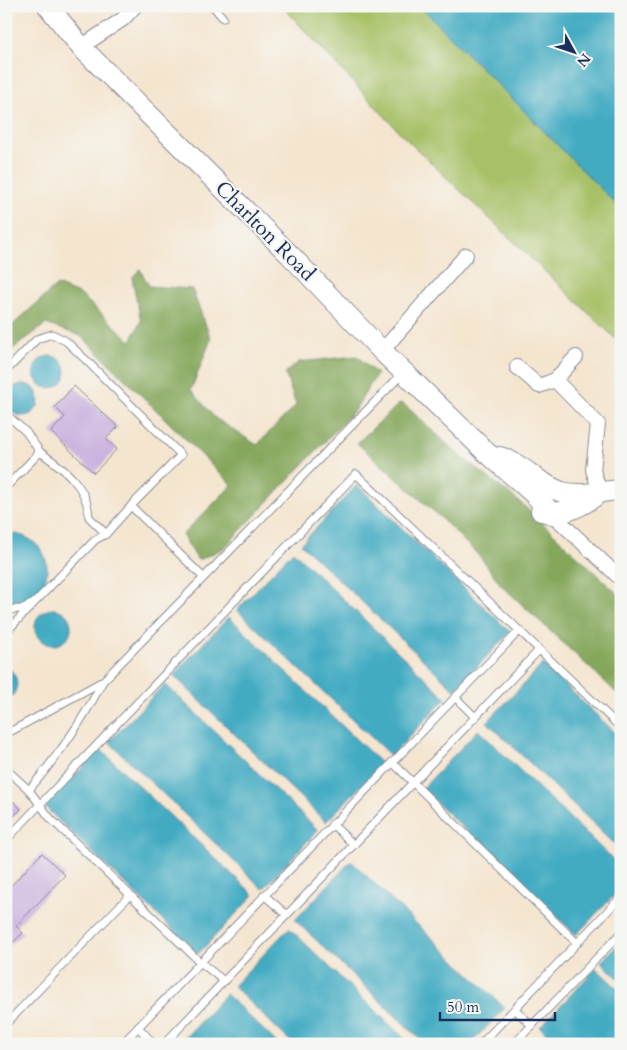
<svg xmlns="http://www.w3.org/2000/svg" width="627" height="1050" viewBox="0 0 627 1050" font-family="Cardo,serif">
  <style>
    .green { fill: #a7c167; stroke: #617862 }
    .forest { fill: #85a75c; stroke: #506b5d }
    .water { fill: #42abc2; stroke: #2e6d90 }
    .building { fill: #cbb2df }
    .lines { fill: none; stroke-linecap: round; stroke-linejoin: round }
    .lane-casing { stroke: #888a96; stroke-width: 9 }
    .street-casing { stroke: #888a96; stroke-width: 16 }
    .secondary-casing { stroke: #888a96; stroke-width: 22 }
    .lane { stroke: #fff; stroke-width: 7 }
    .street { stroke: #fff; stroke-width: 14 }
    .secondary { stroke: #fff; stroke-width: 20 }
    .labels { text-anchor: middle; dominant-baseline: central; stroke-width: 4.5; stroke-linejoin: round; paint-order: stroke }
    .street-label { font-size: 21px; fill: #1b2f5e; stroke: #f6f6f2 }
  </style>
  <rect width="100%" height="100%" fill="#f6f6f2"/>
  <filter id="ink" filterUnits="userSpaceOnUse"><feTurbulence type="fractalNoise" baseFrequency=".02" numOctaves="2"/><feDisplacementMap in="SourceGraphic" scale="10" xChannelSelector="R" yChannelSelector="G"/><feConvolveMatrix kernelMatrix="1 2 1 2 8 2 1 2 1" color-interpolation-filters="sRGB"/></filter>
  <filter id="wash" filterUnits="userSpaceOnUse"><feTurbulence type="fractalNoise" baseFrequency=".0096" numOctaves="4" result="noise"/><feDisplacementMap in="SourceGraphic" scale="20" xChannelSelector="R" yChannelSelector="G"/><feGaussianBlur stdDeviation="1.12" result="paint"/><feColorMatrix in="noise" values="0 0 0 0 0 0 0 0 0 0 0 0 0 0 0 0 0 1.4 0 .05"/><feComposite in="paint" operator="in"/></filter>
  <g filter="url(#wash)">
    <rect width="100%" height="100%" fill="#f4e5cf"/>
    <polygon class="green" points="282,6 420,6 621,209 621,344 405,138"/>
    <g class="forest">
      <polygon points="140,269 149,286 192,289 211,339 191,390 215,418 257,445 296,405 285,373 299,362 357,356 377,374 354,411 224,548 198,560 182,535 232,485 81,336 46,324 6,354 6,331 57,285 81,295 131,341 141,321 132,278"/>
      <polygon points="400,403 406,406 457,453 521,503 621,597 621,697 501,585 481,558 441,518 357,443"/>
    </g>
    <g class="water">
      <polygon points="420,6 621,6 621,209"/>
      <circle cx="50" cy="372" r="16"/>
      <circle cx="23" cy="400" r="16"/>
      <polygon points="357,485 510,632 455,690 301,544"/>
      <path d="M11 533C61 540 58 602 8 604L6 534Z"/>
      <polygon points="293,551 446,698 391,756 237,610"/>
      <circle cx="53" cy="627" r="18"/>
      <polygon points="229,617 382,764 326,822 173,675"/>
      <polygon points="543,664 621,738 621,850 487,722"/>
      <path d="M6 667C21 675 20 693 6 701Z"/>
      <polygon points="165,684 318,830 263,889 109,742"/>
      <polygon points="478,730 621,867 621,888 576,935 422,789"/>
      <polygon points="100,749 254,895 198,954 45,807"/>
      <polygon points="351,861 505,1008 470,1044 425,1044 295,920"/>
      <polygon points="289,928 410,1044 293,1044 233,986"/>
      <polygon points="621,941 621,981 601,962"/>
      <polygon points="596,968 621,992 621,1044 558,1044 540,1027"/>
      <polygon points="226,994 278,1044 179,1044"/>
    </g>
    <g id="blocks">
      <g class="building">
        <polygon points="74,386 118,427 106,439 117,449 94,473 51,432 65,417 55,407"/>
        <polygon points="6,794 21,809 6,824"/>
        <polygon points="42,853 65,875 16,926 23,933 6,949 6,891"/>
      </g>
    </g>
  </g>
  <g filter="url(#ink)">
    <use href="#blocks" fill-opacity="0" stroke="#888a96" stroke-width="1"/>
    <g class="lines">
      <defs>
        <g id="lane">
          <polyline points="213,6 223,18"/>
          <polyline points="6,371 37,339 52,334 66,341 87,361 181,455 131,506 203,577"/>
          <polyline points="6,414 26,432 40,452"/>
          <path d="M6 487 40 452C63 468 88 486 89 517L106 534 131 506"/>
          <polyline points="6,610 21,609 32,604"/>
          <polyline points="6,632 95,540 106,534"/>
          <polyline points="455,697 475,717"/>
          <polyline points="6,734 103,681 402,374"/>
          <polyline points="392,762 577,943"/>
          <polyline points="6,769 29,790 50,818 200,962 224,981"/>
          <path d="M29 790C58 756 83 721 103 681"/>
          <polyline points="332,824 354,845"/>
          <polyline points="6,840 356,474 621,728"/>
          <polyline points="264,895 287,915"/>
          <polyline points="515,1009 532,1026"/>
          <polyline points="6,1024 130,895"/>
          <polyline points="138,1027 154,1044"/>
          <polyline points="122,1044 519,631"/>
          <polyline points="164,1044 539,650"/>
          <polyline points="481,1044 621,897"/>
          <polyline points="514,1044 621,933"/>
        </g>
        <g id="street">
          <polyline points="81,47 123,19 135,6"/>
          <polyline points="382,351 466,255"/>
          <polyline points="517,367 539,386 555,380 598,424 593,470 600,492"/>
          <polyline points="555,380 576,357"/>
          <polyline points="552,514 621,579"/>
        </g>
        <g id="secondary">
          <polyline points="48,6 81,47 290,255 382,351 486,452 535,495 552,514"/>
          <path d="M500 457C523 464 539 485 562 492 580 497 602 491 621 490"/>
          <path d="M541 511C562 517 583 506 600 492"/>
        </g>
      </defs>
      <use href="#lane" class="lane-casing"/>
      <use href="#street" class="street-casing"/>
      <use href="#secondary" class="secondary-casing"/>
      <use href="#lane" class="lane"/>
      <use href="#street" class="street"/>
      <use href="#secondary" class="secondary"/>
    </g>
  </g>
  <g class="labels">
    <g class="street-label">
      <text transform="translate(265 231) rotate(45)">Charlton Road</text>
    </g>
  </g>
  <rect width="627" height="1050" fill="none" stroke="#f6f6f2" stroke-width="25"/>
  <g transform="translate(574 52) rotate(130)" stroke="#f6f6f2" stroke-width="4" paint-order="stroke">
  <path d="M0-4L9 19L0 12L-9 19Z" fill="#1b2f5e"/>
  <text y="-8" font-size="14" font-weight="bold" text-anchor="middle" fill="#1b2f5e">N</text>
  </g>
  <path d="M440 1012v8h115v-8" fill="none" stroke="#1b2f5e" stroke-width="2.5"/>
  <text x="447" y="1012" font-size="15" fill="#1b2f5e" stroke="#f6f6f2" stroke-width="4" paint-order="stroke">50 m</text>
</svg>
